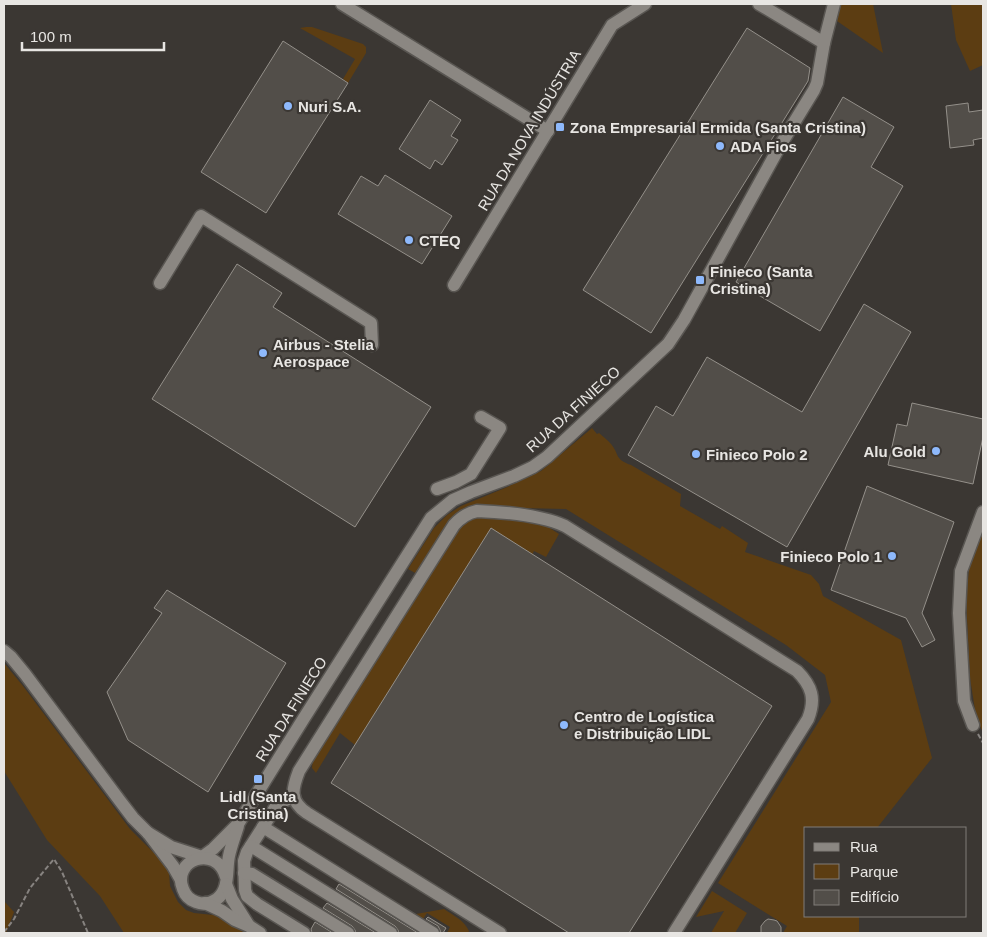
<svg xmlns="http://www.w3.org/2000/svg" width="987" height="937" viewBox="0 0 987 937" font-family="Arial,sans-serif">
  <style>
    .green { fill: #5c3d12 }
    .building { fill: #524e49; stroke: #94908a }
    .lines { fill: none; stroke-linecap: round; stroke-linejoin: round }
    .minor-casing { stroke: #595652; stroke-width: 15 }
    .path { stroke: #878380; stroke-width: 2; stroke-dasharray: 5 2.5; stroke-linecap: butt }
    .minor { stroke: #8b8782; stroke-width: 12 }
    .poi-dot { fill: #8eb9fc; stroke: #3b3733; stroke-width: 2 }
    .labels { text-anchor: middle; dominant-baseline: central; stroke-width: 4.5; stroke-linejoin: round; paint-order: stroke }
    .poi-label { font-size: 15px; font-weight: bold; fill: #e8e6e3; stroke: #3b3733; text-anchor: start }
    .street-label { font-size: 15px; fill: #e8e6e3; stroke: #3b3733 }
  </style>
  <rect width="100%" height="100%" fill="#3b3733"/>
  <g class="green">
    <polygon points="841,4 873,4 883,53 837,21"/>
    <polygon points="951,4 983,4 983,65 970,71 956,40"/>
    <polygon points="306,27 312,27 363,44 366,47 366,53 348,83 343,79 355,59 300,28"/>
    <path d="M592 428 597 434 599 433C603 437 608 440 611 444 620 455 614 459 631 465L681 494 680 506 720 529 722 526 748 543 745 552 811 575 819 584 823 596 901 640 932 758 877 828H806V916H859V933H783L787 926 718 883 831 702 825 675 786 645 566 509 468 507 452 517 417 574 408 569 434 528 447 515 461 506 505 488 541 471Z"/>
    <polygon points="489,516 545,525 559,534 546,557 534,551 532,555 355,745 340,733 316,773 312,768 313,758 457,527 470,517"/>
    <polygon points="983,530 983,733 976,716 970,678 966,598 970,560"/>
    <polygon points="4,663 23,686 130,829 164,863 169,872 170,886 178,902 186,910 194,913 213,915 220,917 245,933 124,933 100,896 47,840 4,771"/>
    <polygon points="712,891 747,913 735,933 711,933 724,911 696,917"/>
    <polygon points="4,901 14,912 6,933 4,933"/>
    <path d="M444 909C454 916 464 920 469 931L468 933H447L450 927 427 913 423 919 416 914Z"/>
  </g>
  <g class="building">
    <polygon points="747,28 810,68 808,81 651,333 583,290"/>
    <polygon points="283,41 348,83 266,213 201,172"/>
    <polygon points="843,97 894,127 871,167 903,186 820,331 736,282"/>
    <polygon points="430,100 461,120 451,136 458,140 442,165 435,160 430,169 399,149"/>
    <polygon points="968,103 969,112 983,110 983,138 973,140 974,145 950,148 946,106"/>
    <polygon points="385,175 452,216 422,264 338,214 361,176 378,186"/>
    <polygon points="237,264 282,293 273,307 431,407 355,527 152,399"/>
    <polygon points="864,304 911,332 787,547 628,455 656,406 673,416 707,357 802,412"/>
    <polygon points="912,403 983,419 983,437 973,484 888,465 897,424 907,426"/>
    <polygon points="867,486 954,522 922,613 935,640 922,647 906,618 831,590"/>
    <polygon points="491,528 772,706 629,933 569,933 331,783"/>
    <polygon points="167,590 286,663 208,792 128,740 107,692 162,613 154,608"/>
    <polygon points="339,884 418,933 399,933 398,930 395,926 336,889"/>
    <polygon points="327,903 376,933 356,933 355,930 352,926 323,908"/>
    <polygon points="428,917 446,928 443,933 441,933 440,930 438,926 426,919"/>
    <polygon points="768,919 774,920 777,921 781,927 781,933 761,933 761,926 765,921"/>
    <polygon points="315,922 333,933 312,933 311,929"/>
  </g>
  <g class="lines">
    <defs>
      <g id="minor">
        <polyline points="342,4 548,131"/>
        <polyline points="759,4 824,43"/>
        <polyline points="160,283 201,216 371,323 372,345"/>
        <polyline points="454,285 612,25 645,4"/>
        <polyline points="437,489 456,482 471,474 500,428 481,417"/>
        <polyline points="4,651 11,657 25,674 120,801 133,818 148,833 173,866 181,880"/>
        <polyline points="973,725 964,701 959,613 961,571 983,512"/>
        <polyline points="294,797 278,803 263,827 433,933"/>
        <polyline points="263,827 247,852 244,861 245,890 247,896 257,904 304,933"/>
        <polyline points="148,833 171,847 202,857 213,849 238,824 304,718 431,518 453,500 471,492 514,476 533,467 547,457 668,344 684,320 781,144 814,90 817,83 824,43 834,4"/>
        <polyline points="251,846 391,933"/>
        <polyline points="244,873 252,874 348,933"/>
        <path d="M226 877C216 843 171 860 183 889 185 895 190 900 196 902 203 905 211 903 217 899 230 889 226 870 229 856 231 846 235 836 238 826"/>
        <polyline points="226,884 232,899 249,926"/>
        <polyline points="205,903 222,911 235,920 249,926 260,933"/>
        <path d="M500 933 307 813C289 801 292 789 299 771L454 525C461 517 467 513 477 511 504 512 541 515 565 526L797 671C812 686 816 699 808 719L674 933"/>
      </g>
    </defs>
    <use href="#minor" class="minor-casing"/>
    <g class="path">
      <polyline points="978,734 983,743"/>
      <polyline points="4,932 14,919 30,888 54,859 62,872 88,933"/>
    </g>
    <use href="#minor" class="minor"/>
  </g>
  <g class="poi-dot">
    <circle cx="288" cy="106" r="5"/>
    <rect x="555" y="122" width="10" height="10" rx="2.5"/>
    <circle cx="720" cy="146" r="5"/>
    <circle cx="409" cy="240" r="5"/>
    <rect x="695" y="275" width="10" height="10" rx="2.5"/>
    <circle cx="263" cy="353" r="5"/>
    <circle cx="936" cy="451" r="5"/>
    <circle cx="696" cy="454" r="5"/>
    <circle cx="892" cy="556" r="5"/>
    <circle cx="564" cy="725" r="5"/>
    <rect x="253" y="774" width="10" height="10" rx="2.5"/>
  </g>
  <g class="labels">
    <g class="poi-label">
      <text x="298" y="106">Nuri S.A.</text>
      <text x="570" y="127">Zona Empresarial Ermida (Santa Cristina)</text>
      <text x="730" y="146">ADA Fios</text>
      <text x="419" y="240">CTEQ</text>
      <text x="710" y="271">Finieco (Santa<tspan x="710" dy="17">Cristina)</tspan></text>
      <text x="273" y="344">Airbus - Stelia<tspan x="273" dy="17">Aerospace</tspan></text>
      <text x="926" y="451" text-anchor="end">Alu Gold</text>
      <text x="706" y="454">Finieco Polo 2</text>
      <text x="882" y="556" text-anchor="end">Finieco Polo 1</text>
      <text x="574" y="716">Centro de Logística<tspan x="574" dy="17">e Distribuição LIDL</tspan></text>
      <text x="258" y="796" text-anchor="middle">Lidl (Santa<tspan x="258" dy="17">Cristina)</tspan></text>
    </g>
    <g class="street-label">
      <text transform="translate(529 130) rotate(-59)">RUA DA NOVA INDÚSTRIA</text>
      <text transform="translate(573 409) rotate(-42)">RUA DA FINIECO</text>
      <text transform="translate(291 709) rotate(-58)">RUA DA FINIECO</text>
    </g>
  </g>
  <rect width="987" height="937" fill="none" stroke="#e8e6e3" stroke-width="10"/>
  <rect x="804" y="827" width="162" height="90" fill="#3b3733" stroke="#807d79"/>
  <rect x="814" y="843" width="25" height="8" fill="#8b8782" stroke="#807d79"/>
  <text x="850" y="852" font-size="15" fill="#e8e6e3">Rua</text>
  <rect x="814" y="864" width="25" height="15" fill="#5c3d12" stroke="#807d79"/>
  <text x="850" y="877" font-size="15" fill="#e8e6e3">Parque</text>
  <rect x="814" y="890" width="25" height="15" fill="#524e49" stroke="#807d79"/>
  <text x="850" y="902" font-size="15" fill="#e8e6e3">Edifício</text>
  <path d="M22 42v8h142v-8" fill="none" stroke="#e8e6e3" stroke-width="2.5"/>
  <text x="30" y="42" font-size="15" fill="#e8e6e3" stroke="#3b3733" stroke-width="4" paint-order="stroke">100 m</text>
</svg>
